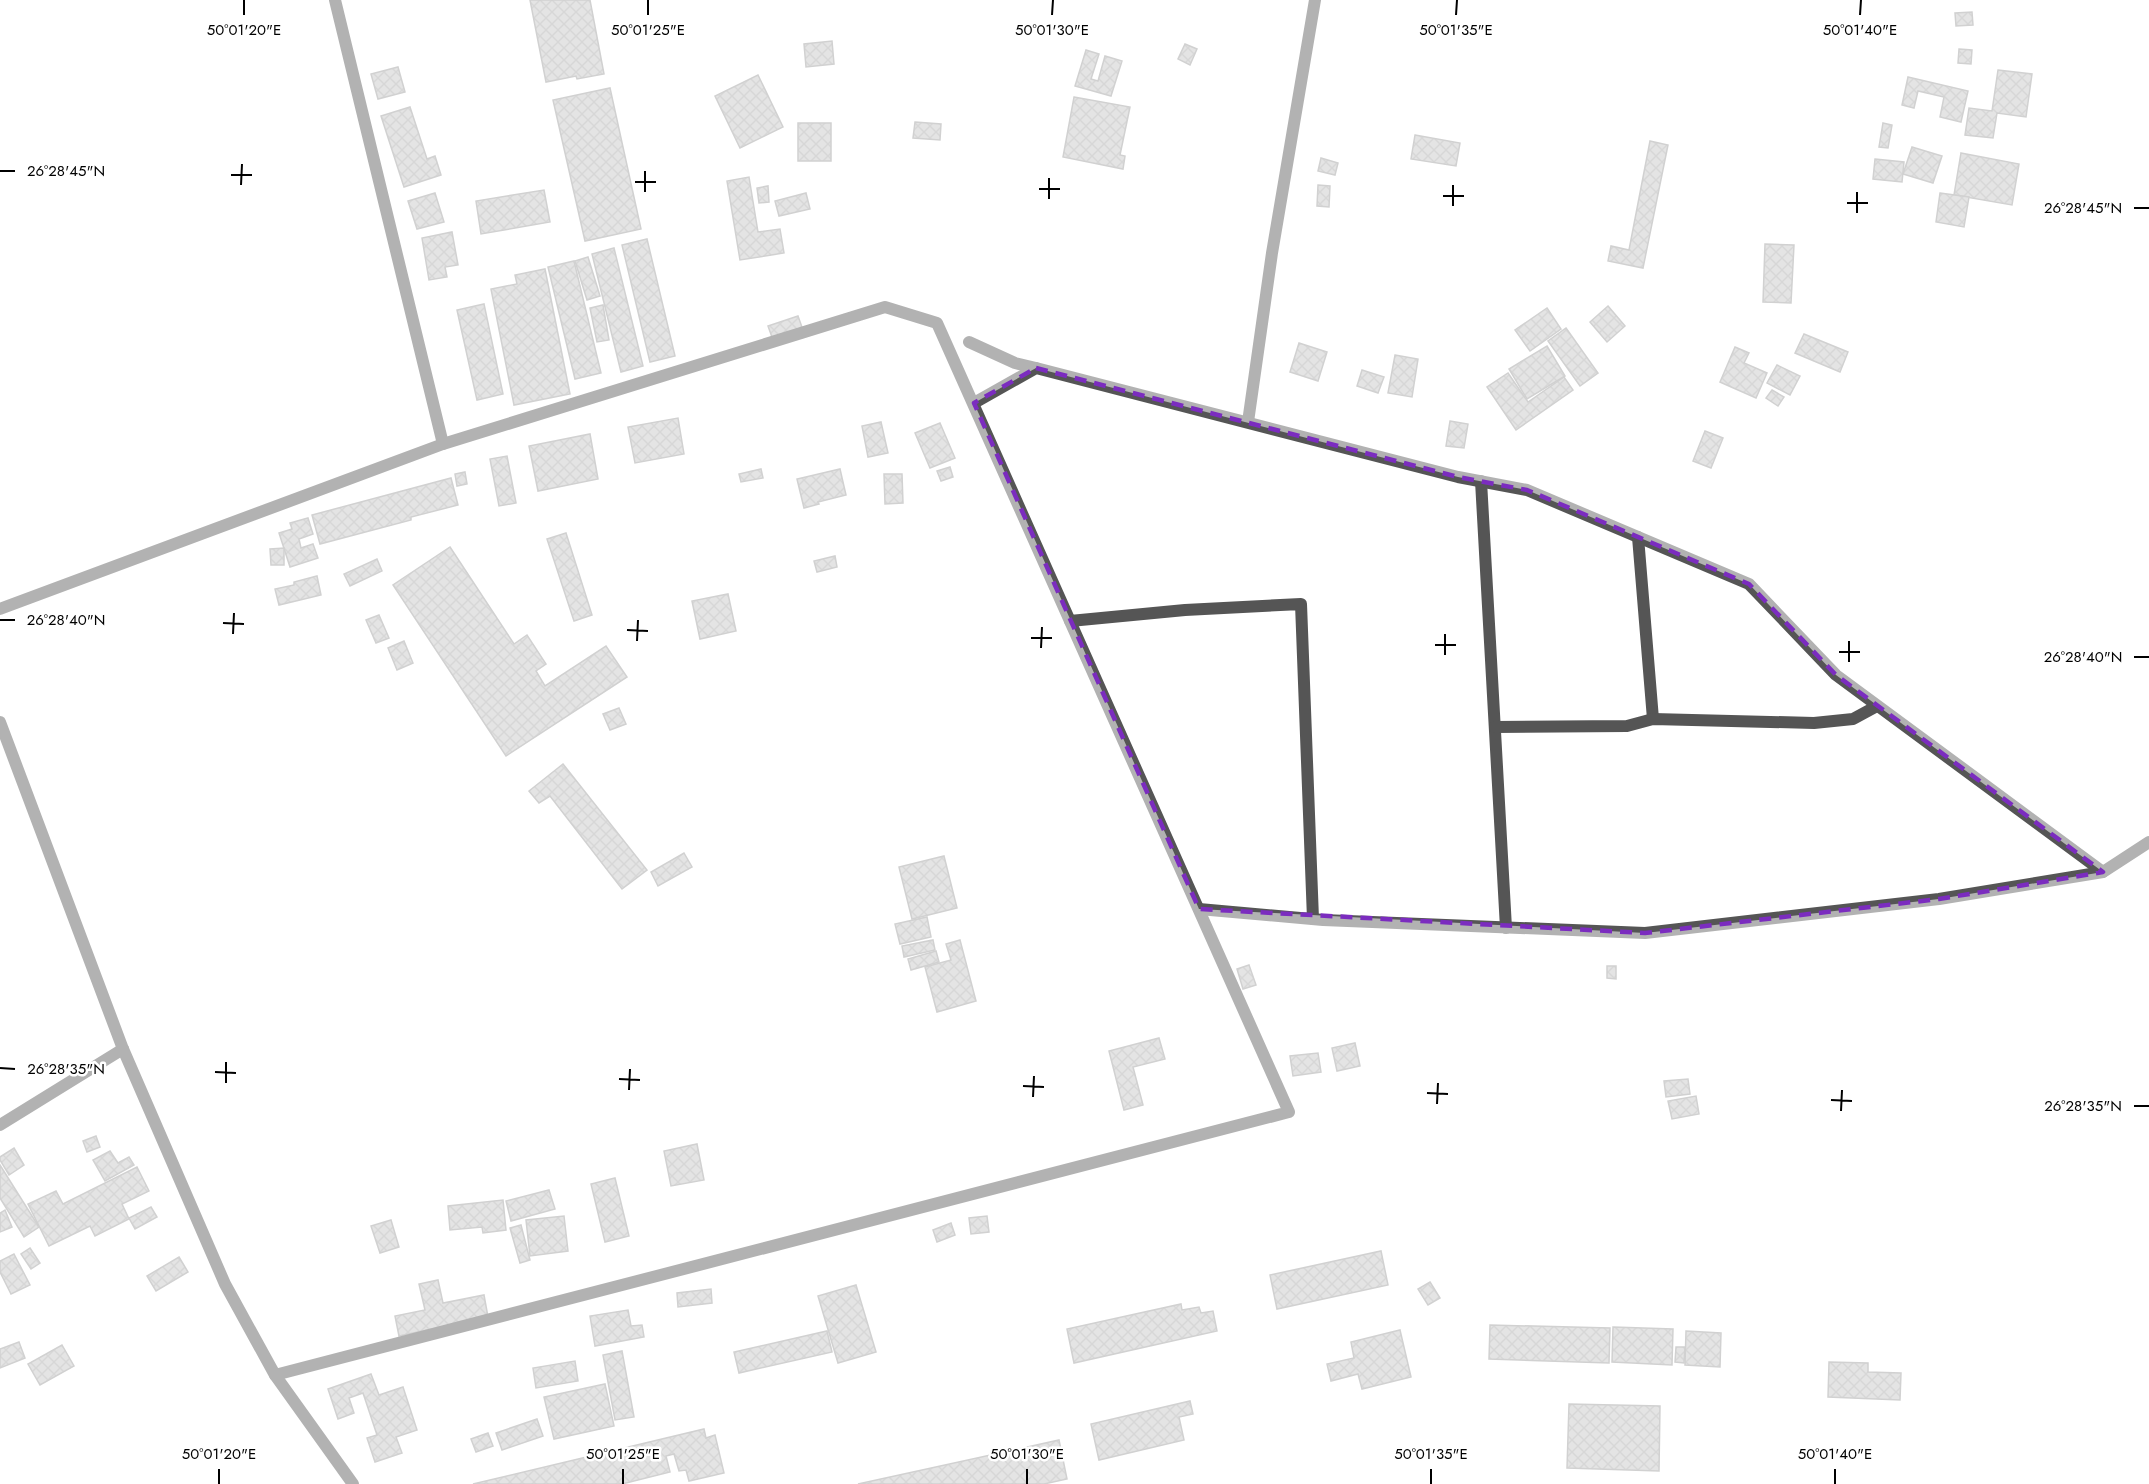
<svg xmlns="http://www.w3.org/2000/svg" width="2149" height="1484" viewBox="0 0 2149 1484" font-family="Jost,sans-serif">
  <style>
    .building { fill: url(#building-cross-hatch); stroke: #999; stroke-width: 1.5 }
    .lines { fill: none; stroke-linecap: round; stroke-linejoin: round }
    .minor { stroke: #555; stroke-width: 12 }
    .marked { fill: none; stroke: #7b2cbf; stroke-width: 4.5; stroke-dasharray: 12 8; stroke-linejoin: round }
    .ticks { fill: none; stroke: #000; stroke-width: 2 }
    .ticks-label { font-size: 15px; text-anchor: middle; fill: #000; stroke: #fff; stroke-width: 5; stroke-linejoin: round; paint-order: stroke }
  </style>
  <defs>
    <pattern id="building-cross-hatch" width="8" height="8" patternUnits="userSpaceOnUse" patternTransform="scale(1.5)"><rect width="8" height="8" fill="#c4c4c4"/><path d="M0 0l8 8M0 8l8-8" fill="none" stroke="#a7a7a7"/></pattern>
  </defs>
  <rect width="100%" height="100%" fill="#fff"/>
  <g class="building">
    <polygon points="530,0 590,0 604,74 577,79 576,76 546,82"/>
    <polygon points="1972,12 1973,25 1956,26 1955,13"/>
    <polygon points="832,41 834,64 806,67 804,44"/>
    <polygon points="1185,44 1197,49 1190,65 1178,59"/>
    <polygon points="1959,49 1972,50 1971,64 1958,63"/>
    <polygon points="1086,50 1099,54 1091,79 1098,81 1105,56 1122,61 1111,96 1075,86"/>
    <polygon points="398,67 405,92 378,99 371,74"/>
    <polygon points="1998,70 2032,74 2026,117 1997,113 1993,138 1965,135 1969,108 1992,111"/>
    <polygon points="758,75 783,127 740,148 715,96"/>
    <polygon points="1908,77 1968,91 1961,122 1940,117 1944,97 1918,91 1914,108 1902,105"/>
    <polygon points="610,88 641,229 585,241 553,100"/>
    <polygon points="1074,97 1130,107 1120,155 1125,156 1123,169 1063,157"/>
    <polygon points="410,107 427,159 435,156 441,175 404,187 381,116"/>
    <polygon points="915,122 941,124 940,140 913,138"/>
    <rect x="798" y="123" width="33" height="38"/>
    <polygon points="1883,123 1892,125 1888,148 1879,147"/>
    <polygon points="1415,135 1460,143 1456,166 1411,159"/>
    <polygon points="1650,141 1668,145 1643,268 1608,261 1611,246 1629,250"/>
    <polygon points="1912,147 1942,156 1933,183 1903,174"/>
    <polygon points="1961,153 2019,164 2012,205 1954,195"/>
    <polygon points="1321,158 1338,163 1335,175 1318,171"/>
    <polygon points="1875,159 1904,162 1902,182 1873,179"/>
    <polygon points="749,177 758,232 780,229 784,253 740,260 727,181"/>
    <polygon points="1318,185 1330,186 1329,207 1317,206"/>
    <polygon points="768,186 769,202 759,203 757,188"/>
    <polygon points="544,190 550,222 481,234 476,201"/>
    <polygon points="435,193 444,222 417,229 408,201"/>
    <polygon points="806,193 810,209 779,216 775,201"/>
    <polygon points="1940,193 1969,197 1964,227 1936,222"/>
    <polygon points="452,232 458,265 445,267 447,277 429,280 422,238"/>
    <polygon points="647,239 675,356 650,362 622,245"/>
    <polygon points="1765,244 1794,245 1791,303 1763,302"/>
    <polygon points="614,248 643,366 621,372 592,254"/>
    <polygon points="588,257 600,296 587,300 575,261"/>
    <polygon points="574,261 601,373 575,379 548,267"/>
    <polygon points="545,269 570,394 514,405 491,289 517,284 515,275"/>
    <polygon points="484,304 503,394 477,400 457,310"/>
    <polygon points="603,305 609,340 597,342 590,308"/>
    <polygon points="1608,306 1625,326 1607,342 1590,322"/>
    <polygon points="1547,308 1561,329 1530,351 1515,330"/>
    <polygon points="798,316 803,330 773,340 768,326"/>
    <polygon points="1566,328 1598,373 1580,386 1548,341"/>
    <polygon points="1804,334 1848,352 1840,372 1795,353"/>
    <polygon points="1299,343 1327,352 1318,381 1290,372"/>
    <polygon points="1547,346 1565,376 1527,399 1509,369"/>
    <polygon points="1735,347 1749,353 1744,363 1767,373 1756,398 1720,382"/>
    <polygon points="1395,355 1418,359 1412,397 1388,393"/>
    <polygon points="1777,365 1800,376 1790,395 1767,383"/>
    <polygon points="1362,370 1384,377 1378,393 1357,386"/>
    <polygon points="1508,373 1528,402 1564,377 1573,390 1516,430 1487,387"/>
    <polygon points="1772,390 1784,397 1778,406 1766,398"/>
    <polygon points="678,418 684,454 635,463 628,427"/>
    <polygon points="1450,421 1468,424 1464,448 1446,446"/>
    <polygon points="881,422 888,453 868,457 862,426"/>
    <polygon points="940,423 955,458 930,468 915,433"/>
    <polygon points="1705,431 1723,438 1711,468 1693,461"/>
    <polygon points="590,434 598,479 538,491 529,446"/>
    <polygon points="507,456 516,503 499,506 490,459"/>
    <polygon points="950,467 953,477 941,481 937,471"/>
    <polygon points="761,469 763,478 741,482 739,474"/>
    <polygon points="840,469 846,495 818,502 819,504 804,508 797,479"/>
    <polygon points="465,472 467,484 457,486 455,474"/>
    <polygon points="884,474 902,474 903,503 885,504"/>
    <polygon points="451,478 458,505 411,517 411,520 320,544 312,515"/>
    <polygon points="308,518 313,534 299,539 301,548 313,544 318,558 290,567 279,533 292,529 290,523"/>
    <polygon points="566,533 592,615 574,621 547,539"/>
    <polygon points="450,547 514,644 527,635 546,664 536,671 545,686 606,646 627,677 506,756 393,585"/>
    <polygon points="284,548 284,565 271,565 270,549"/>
    <polygon points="835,556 837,567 817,572 814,561"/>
    <polygon points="377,559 382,571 350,586 344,574"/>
    <polygon points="317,576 321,595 279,605 275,589 294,585 294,582"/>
    <polygon points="728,594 736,631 700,639 692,601"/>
    <polygon points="379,615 389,638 376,643 366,620"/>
    <polygon points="404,641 413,663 397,670 388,648"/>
    <polygon points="619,708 626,724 610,730 603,714"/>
    <polygon points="563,764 647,870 622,889 550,796 539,803 529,791"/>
    <polygon points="684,853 692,867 658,886 651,872"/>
    <polygon points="944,856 957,908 912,919 899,867"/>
    <polygon points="927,917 931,937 900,944 895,924"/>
    <polygon points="933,940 935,950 904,957 902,946"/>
    <polygon points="960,940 976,1001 937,1012 925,967 951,960 946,944"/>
    <polygon points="936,951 939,962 911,970 908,959"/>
    <polygon points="1249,965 1256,985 1243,989 1237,969"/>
    <polygon points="1607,966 1616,966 1616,979 1607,978"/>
    <polygon points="1159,1038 1165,1059 1133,1067 1143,1105 1124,1110 1109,1051"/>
    <polygon points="1355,1043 1360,1066 1337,1071 1332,1048"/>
    <polygon points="1318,1053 1321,1072 1293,1076 1290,1056"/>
    <polygon points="1688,1079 1690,1094 1666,1097 1664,1081"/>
    <polygon points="1696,1096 1699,1114 1672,1119 1668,1101"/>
    <polygon points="96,1136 100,1147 87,1152 83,1141"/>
    <polygon points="697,1144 704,1180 671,1186 664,1151"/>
    <polygon points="14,1148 24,1165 9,1175 0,1160 0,1157"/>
    <polygon points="110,1151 118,1163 129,1157 134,1165 105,1181 93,1160"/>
    <polygon points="0,1165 39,1227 24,1237 0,1198"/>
    <polygon points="137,1167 149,1191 122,1204 129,1219 95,1236 90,1226 49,1246 28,1204 56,1191 63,1204"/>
    <polygon points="615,1178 629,1236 605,1242 591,1184"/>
    <polygon points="549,1190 555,1209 511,1221 506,1201"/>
    <polygon points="503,1200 506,1230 483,1233 482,1227 450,1230 448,1206"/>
    <polygon points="151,1207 157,1217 135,1229 129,1218"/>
    <polygon points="5,1210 12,1227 0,1232 0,1213"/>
    <polygon points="564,1216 568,1251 530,1256 526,1220"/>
    <polygon points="987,1216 989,1232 971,1234 969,1218"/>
    <polygon points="391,1220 399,1247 380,1253 371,1226"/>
    <polygon points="951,1223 955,1235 937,1242 933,1230"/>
    <polygon points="521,1225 530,1260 520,1263 510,1228"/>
    <polygon points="30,1248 40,1263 31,1269 21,1254"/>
    <polygon points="1381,1251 1388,1285 1277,1309 1270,1275"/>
    <polygon points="14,1254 30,1285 11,1294 0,1272 0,1261"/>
    <polygon points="179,1257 188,1272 156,1291 147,1276"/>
    <polygon points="438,1280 443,1303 484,1295 488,1317 399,1336 395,1316 425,1310 419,1284"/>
    <polygon points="1430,1282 1440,1298 1428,1305 1418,1289"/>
    <polygon points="856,1285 876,1352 838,1363 818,1296"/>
    <polygon points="711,1289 712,1303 678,1307 677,1293"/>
    <polygon points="1181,1304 1182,1310 1199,1307 1201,1313 1213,1311 1217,1331 1074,1363 1067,1329"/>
    <polygon points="628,1310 631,1326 642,1325 644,1337 595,1346 590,1316"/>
    <polygon points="1490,1325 1610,1328 1609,1363 1489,1359"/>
    <polygon points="1613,1327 1673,1329 1672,1365 1612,1362"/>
    <polygon points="1400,1330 1411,1377 1362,1389 1358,1374 1331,1381 1327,1364 1354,1358 1351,1342"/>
    <polygon points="827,1331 832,1352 739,1373 734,1352"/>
    <polygon points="1686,1331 1721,1333 1720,1367 1685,1365"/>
    <polygon points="19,1342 25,1358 0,1368 0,1349"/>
    <polygon points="62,1345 74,1366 40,1385 28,1364"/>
    <polygon points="1676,1347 1685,1347 1684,1363 1675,1362"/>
    <polygon points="622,1351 634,1417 615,1420 603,1355"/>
    <polygon points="575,1361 578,1381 536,1388 533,1368"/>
    <polygon points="1829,1362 1868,1363 1868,1372 1901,1373 1900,1400 1828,1397"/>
    <polygon points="371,1374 379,1395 403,1387 417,1430 396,1437 402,1453 375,1462 367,1438 377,1435 363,1393 349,1398 354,1413 338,1419 328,1389"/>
    <polygon points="605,1384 614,1426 554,1439 544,1397"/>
    <polygon points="1190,1401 1193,1414 1179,1417 1184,1440 1099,1460 1091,1424"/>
    <polygon points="1569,1404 1660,1406 1659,1471 1567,1468"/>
    <polygon points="537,1419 543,1436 502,1450 496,1433"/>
    <polygon points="704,1429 706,1438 715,1435 724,1473 689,1481 686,1470 679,1471 674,1454 666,1456 670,1472 622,1484 473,1484"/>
    <polygon points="488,1433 493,1446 476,1452 471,1439"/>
    <polygon points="1059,1440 1067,1479 1044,1484 858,1484"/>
  </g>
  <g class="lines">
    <g class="minor">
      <polyline points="335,0 443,444"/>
      <polyline points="969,342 1015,363 1036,368"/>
      <polyline points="974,403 1036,368 1458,477 1527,490 1749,584 1836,675 2103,872"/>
      <polyline points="1248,422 1272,253 1315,0"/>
      <polyline points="1481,481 1506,928"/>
      <polyline points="1638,537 1653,719"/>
      <polyline points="0,609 443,444 885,307 937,323 1289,1112 275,1375"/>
      <polyline points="1070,621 1185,610 1301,604 1313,919"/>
      <polyline points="0,722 123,1049 225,1284 275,1375 353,1484"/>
      <polyline points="1495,727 1627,726 1653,719 1814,723 1853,719 1877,706"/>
      <polyline points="1199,909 1323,920 1645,933 1939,899 2103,872 2149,842"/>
      <polyline points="0,1125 123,1049"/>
    </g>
  </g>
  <path d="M0 0H2149V1484H0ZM1036 368 1458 477 1527 490 1749 584 1836 675 2103 872 1939 899 1645 933 1199 909 974 403Z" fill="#fff" fill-opacity=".55" fill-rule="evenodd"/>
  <path class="marked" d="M1036 368 1458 477 1527 490 1749 584 1836 675 2103 872 1939 899 1645 933 1199 909 974 403Z"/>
  <path class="ticks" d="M244 15V0M648 15V0M1052 15 1053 0M1456 15 1457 0M1860 15 1861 0M0 171H15M231 175H252M635 182H656M241 185 242 164M1039 189H1060M645 192V171M1443 196H1464M1049 199V178M1847 203H1868M1453 206V185M2134 208H2149M1857 213V192M0 620H15M223 623 244 624M627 630 648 631M233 634 234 613M1031 638H1052M637 641 638 620M1435 645H1456M1041 648 1042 627M1839 652H1860M1445 655V634M2134 657H2149M1849 662V641M0 1068 15 1069M215 1072 236 1073M619 1079 640 1080M226 1083V1062M1023 1086 1044 1087M629 1090 630 1069M1427 1093 1448 1094M1033 1097 1034 1076M1831 1100 1852 1101M1437 1104 1438 1083M2134 1106H2149M1841 1111 1842 1090M219 1484V1469M623 1484V1469M1027 1484V1469M1431 1484V1469M1835 1484V1469"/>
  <g class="ticks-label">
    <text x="244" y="35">50°01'20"E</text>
    <text x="648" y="35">50°01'25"E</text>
    <text x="1052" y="35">50°01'30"E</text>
    <text x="1456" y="35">50°01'35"E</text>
    <text x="1860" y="35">50°01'40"E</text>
    <text x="66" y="176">26°28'45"N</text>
    <text x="2083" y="213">26°28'45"N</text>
    <text x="66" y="625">26°28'40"N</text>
    <text x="2083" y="662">26°28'40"N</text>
    <text x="66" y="1074">26°28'35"N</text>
    <text x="2083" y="1111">26°28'35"N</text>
    <text x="219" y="1459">50°01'20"E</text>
    <text x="623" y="1459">50°01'25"E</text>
    <text x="1027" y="1459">50°01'30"E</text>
    <text x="1431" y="1459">50°01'35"E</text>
    <text x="1835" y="1459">50°01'40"E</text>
  </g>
</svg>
